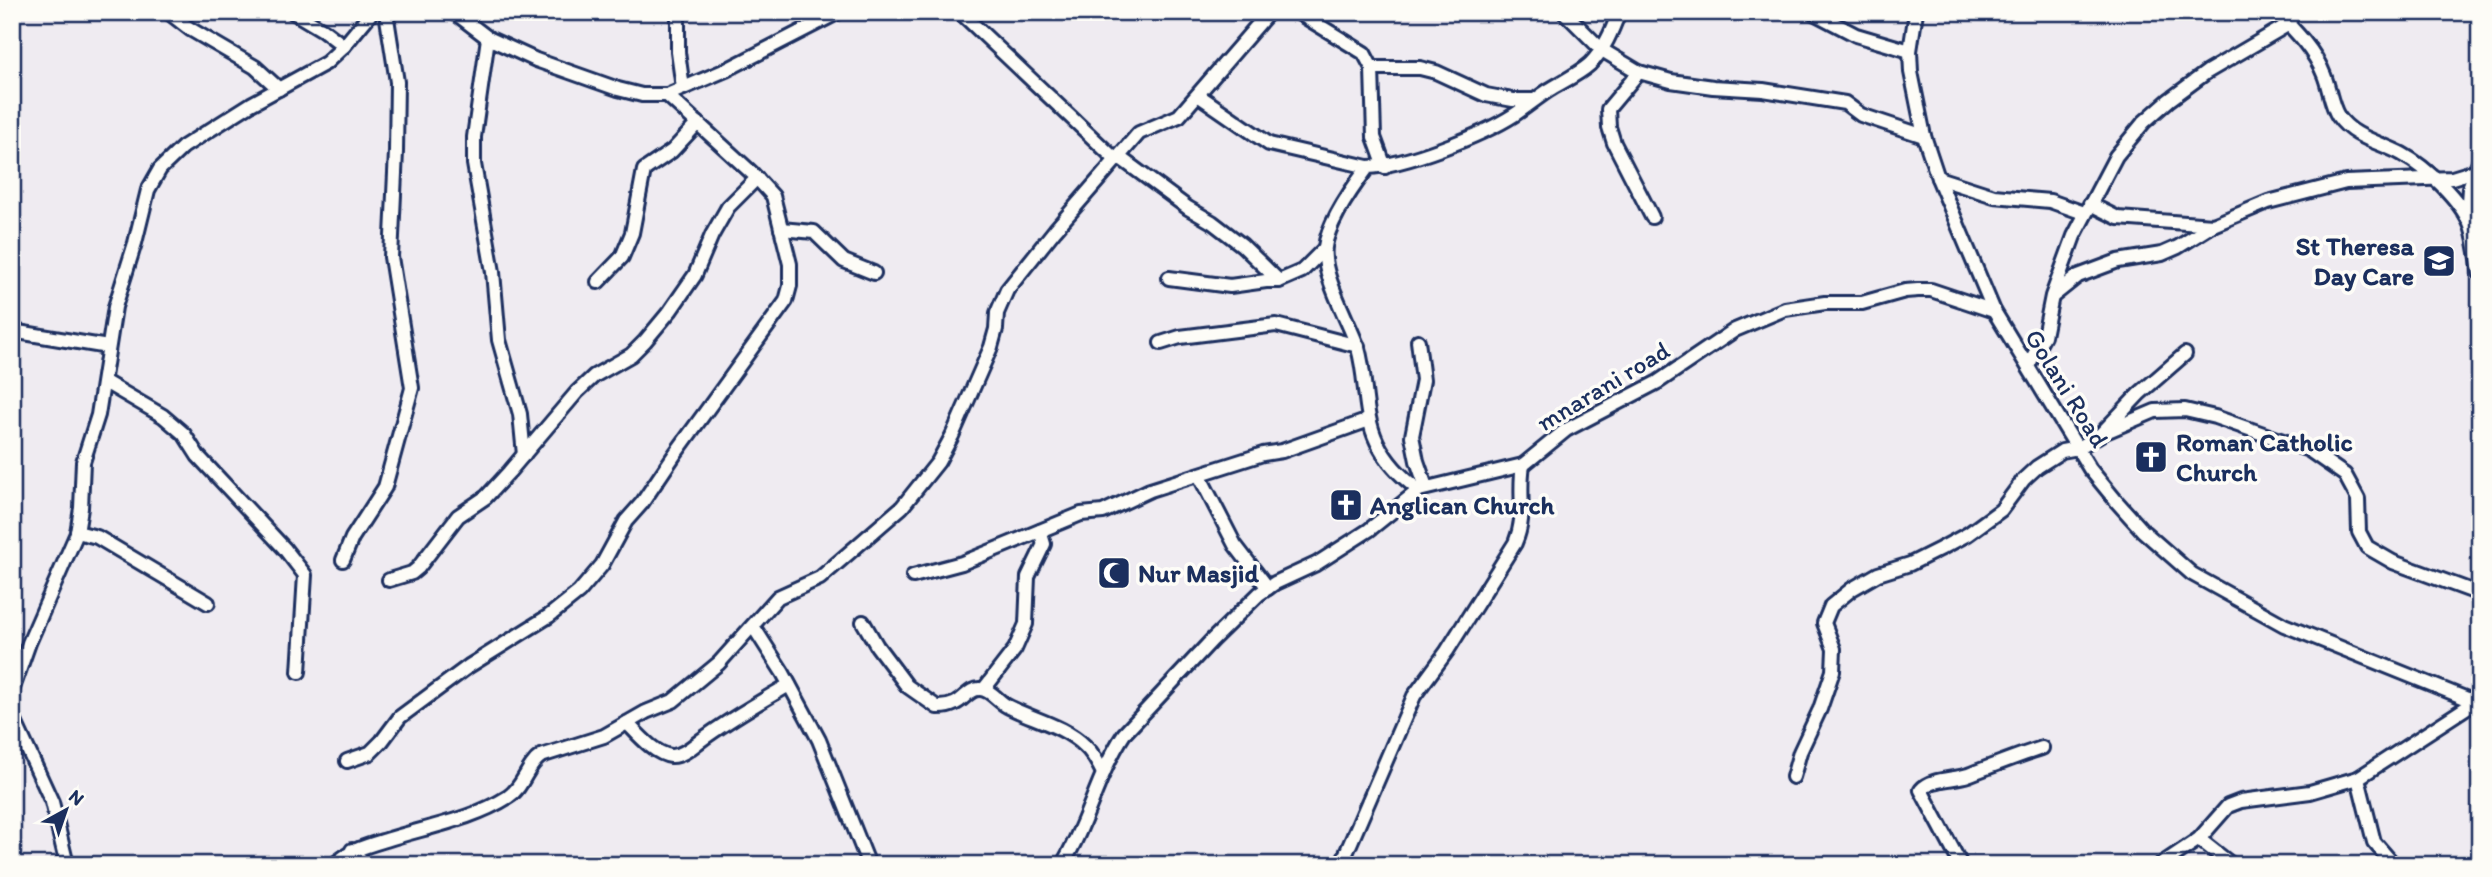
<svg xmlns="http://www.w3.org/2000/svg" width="2492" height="877" viewBox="0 0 2492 877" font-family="Itim,sans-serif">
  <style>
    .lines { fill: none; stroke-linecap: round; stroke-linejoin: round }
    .minor-casing { stroke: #1b2f5e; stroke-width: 18 }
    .minor { stroke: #fdfcf7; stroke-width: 12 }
    .labels { text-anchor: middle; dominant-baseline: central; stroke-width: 7; stroke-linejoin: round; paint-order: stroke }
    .poi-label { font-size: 26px; font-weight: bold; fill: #1b2f5e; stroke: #fdfcf7; text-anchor: start }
    .street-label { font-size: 26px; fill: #1b2f5e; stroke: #fdfcf7 }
  </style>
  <rect width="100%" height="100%" fill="#efebf1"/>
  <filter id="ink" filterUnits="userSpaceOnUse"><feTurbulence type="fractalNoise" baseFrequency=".0143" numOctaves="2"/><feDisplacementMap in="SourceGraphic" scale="14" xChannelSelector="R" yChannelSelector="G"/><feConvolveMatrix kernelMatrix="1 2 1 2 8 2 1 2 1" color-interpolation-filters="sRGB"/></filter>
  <g filter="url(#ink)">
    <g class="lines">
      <defs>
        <g id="minor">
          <polyline points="168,12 190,29 255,67 279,89"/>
          <polyline points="293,12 323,30 344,46"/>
          <polyline points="454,12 488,38 536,60 618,89 642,95 667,95 726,70 839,12"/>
          <polyline points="678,12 678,52 683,88"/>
          <polyline points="960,12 1116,160"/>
          <polyline points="1297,12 1364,53 1372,68 1374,137 1385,167"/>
          <polyline points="1564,12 1602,50 1639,72 1671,81 1713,87 1763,90 1845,103 1861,115 1924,136"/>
          <polyline points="1812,12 1856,35 1910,51"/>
          <polyline points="1916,12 1910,51 1911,72 1924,136 1938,178 1994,311 2090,469 2117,502 2143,531 2192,574 2284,625 2480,704"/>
          <path d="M2276 12C2295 30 2315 51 2324 75 2329 87 2331 105 2338 116 2353 138 2380 142 2402 154 2426 167 2461 200 2471 226 2476 241 2478 258 2480 273"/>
          <polyline points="488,38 474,137 474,164 493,272 499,340 520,414 524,455"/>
          <polyline points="1372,68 1420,68 1436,72 1486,95 1513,100 1533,100"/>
          <polyline points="1639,72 1608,109 1609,127 1614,143 1652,217"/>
          <polyline points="1198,95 1269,144 1368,167"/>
          <polyline points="1119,157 1188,208 1212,222 1242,245 1279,281"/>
          <polyline points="1938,178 1994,196 2050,201 2084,213"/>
          <polyline points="2090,204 2118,218 2213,225 2268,202 2346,182 2452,178 2475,171"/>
          <polyline points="2467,217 2469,188 2480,160"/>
          <polyline points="781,229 814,232 844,261 874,273"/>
          <polyline points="1169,278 1230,286 1266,281 1279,281 1302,271 1324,249"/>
          <polyline points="598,282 622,257 632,233 644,170 672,151 698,123"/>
          <polyline points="2053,296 2078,276 2118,261 2162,254 2178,247 2213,225"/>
          <polyline points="12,331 108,347"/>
          <polyline points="1418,341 1423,380 1412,436 1417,461 1426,487"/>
          <polyline points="1161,343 1180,337 1276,325 1358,346"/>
          <polyline points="2028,366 2044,336 2052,296 2074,236 2116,156 2144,122 2169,100 2207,72 2289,24 2292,12"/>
          <polyline points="105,382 163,416 184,434 198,456 284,548 305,575 299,672"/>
          <polyline points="2108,431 2155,411 2185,410 2215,417 2309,450 2345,475 2358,499 2359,532 2367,547 2393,562 2480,594"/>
          <polyline points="1199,475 1235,545 1268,588"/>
          <path d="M1419 490C1401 477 1387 463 1377 442 1363 413 1367 379 1358 348 1349 321 1321 275 1325 247 1328 222 1353 187 1368 167 1404 166 1483 135 1514 115 1526 107 1537 98 1549 90 1562 82 1579 74 1590 64 1604 50 1612 31 1619 12"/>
          <polyline points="77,532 97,537 208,603"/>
          <polyline points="343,560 352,538 385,487 412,388 391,257 396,152 397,82 386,12"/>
          <polyline points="913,576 962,563 1081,514 1103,512 1150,490 1263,454 1282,451 1369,420"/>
          <polyline points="389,580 412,573 418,568 458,516 486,497 509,472 577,392 594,376 631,355 645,341 670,311 695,275 712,235 728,207 757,178"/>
          <path d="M863 622 877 646 907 686 937 707C964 708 965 688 980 689 990 689 998 701 1007 706 1032 719 1065 726 1085 746 1093 753 1098 763 1103 773"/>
          <polyline points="753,626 783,673 819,740 869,865"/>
          <polyline points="984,689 1015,649 1026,624 1028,577 1044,544 1040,531"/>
          <polyline points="12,691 29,643 77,533 81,508 83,462 98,415 115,307 135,243 148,190 160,169 183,147 251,104 326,63 344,46 372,12"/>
          <polyline points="12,715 52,802 67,865"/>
          <path d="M627 723C638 734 654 754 671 756 681 757 692 747 700 741 728 720 758 703 789 685"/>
          <polyline points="347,761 370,753 382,741 400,717 469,666 549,616 579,592 602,565 626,521 642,503 675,454 786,301 790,286 790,264 773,196 752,173 667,95"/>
          <polyline points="1793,777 1800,752 1820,709 1833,671 1834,649 1824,623 1831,606 1852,589 1878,574 1910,564 1940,549 1968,534 2001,510 2024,479 2037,467 2062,451 2078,448 2101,434 2139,394 2185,354"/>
          <polyline points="2358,778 2374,842 2394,865"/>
          <polyline points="2199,839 2232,865"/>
          <polyline points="352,850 366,865"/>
          <path d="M334 865C350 850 366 846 386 840 426 827 472 820 508 797 524 787 526 766 541 756L604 736 646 712 673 701 719 663 778 597 820 578 902 507 938 462 952 436 991 347 996 329 997 313 1007 290 1055 230 1139 133 1179 116 1269 12"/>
          <path d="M1062 865C1088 823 1097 775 1124 734L1212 640 1259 594 1275 583 1316 564 1369 530 1419 490 1523 465 1566 430 1658 382 1735 330 1785 309 1825 303H1862L1905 291 1918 290H1931L1994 311"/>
          <path d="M1341 865 1414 696 1447 651 1515 543C1527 515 1518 494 1523 465"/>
          <path d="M1961 865 1921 790C1931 778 1953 780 1968 775 1992 766 2016 756 2042 748"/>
          <polyline points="2160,865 2199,839 2228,806 2241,801 2310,792 2358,778 2475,702"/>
        </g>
      </defs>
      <use href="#minor" class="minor-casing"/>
      <use href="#minor" class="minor"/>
    </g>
  </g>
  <defs>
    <symbol id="school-square" viewBox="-11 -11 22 22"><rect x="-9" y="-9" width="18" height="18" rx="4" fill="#1b2f5e" stroke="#fdfcf7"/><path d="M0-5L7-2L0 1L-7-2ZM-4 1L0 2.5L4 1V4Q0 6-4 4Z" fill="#fff"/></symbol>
    <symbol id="church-square" viewBox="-11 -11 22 22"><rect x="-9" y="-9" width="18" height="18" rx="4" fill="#1b2f5e" stroke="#fdfcf7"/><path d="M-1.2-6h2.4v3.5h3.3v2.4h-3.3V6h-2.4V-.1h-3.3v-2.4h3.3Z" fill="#fff"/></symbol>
    <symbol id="mosque-square" viewBox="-11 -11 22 22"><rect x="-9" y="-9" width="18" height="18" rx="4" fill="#1b2f5e" stroke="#fdfcf7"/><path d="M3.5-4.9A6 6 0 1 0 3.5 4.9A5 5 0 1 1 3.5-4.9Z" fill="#fff"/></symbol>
  </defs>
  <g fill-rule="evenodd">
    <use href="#school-square" x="2420" y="242" width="38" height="38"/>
    <use href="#church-square" x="2132" y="438" width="38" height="38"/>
    <use href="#church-square" x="1327" y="486" width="38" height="38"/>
    <use href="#mosque-square" x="1095" y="554" width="38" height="38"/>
  </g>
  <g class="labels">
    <g class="poi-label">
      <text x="2414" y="246" text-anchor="end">St Theresa<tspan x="2414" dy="30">Day Care</tspan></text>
      <text x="2176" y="442">Roman Catholic<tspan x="2176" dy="30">Church</tspan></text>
      <text x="1370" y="505">Anglican Church</text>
      <text x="1138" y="573">Nur Masjid</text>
    </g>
    <g class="street-label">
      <text transform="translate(1603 386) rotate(-31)">mnarani road</text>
      <text transform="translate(2067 388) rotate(58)">Golani Road</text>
    </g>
  </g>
  <rect width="2492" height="877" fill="none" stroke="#fdfcf7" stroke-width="42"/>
  <rect x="21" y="21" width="2450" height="835" fill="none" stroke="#1b2f5e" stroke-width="2.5" filter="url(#ink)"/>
  <g transform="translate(66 810) rotate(40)" stroke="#fdfcf7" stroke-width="5" paint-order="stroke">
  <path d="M0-5L12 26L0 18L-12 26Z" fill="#1b2f5e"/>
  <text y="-10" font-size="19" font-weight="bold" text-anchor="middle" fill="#1b2f5e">N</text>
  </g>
</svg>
